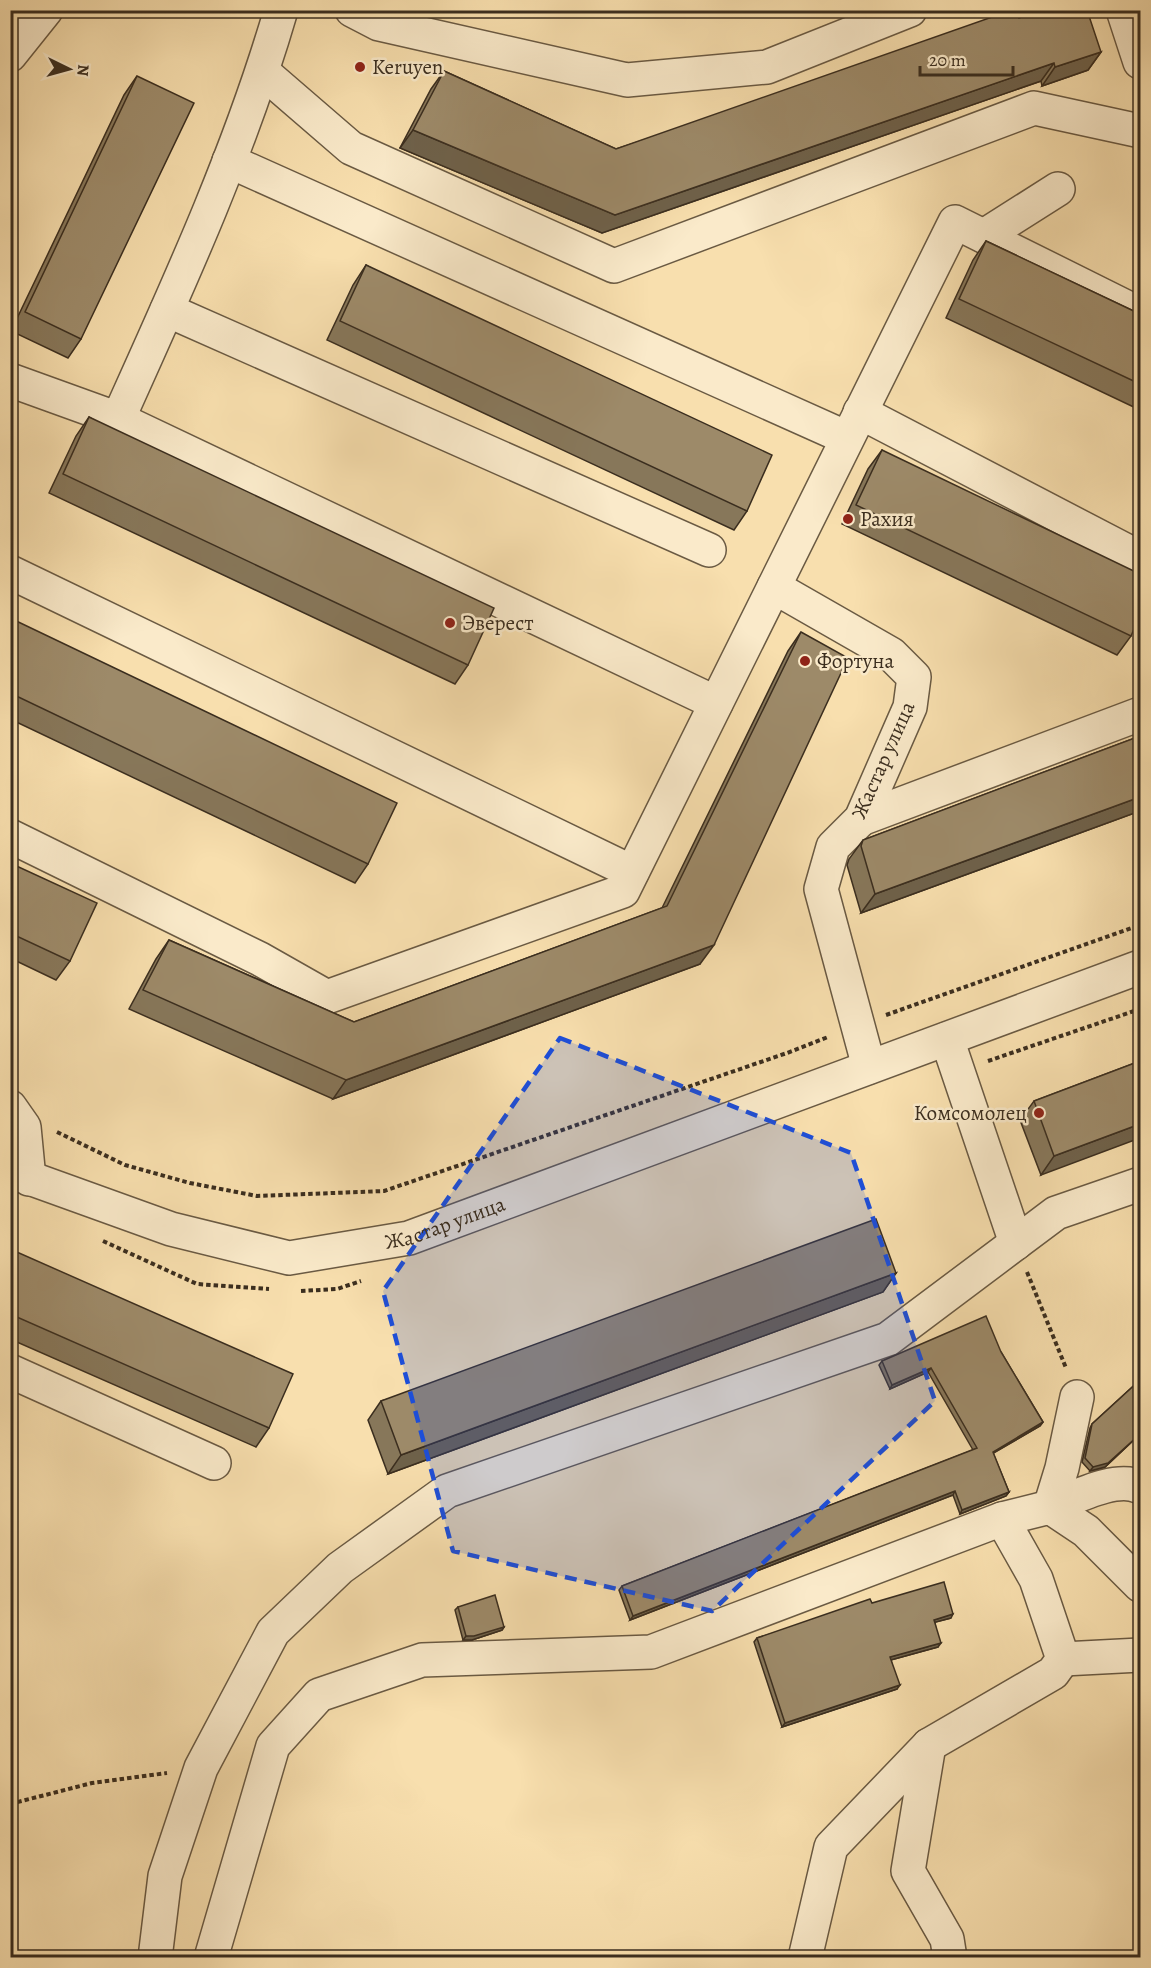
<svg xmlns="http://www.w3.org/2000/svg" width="1151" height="1968" viewBox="0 0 1151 1968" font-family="Alegreya,serif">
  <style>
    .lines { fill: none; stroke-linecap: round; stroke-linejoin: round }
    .minor-casing { stroke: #6a5a43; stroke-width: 36 }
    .path { stroke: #3b2e1f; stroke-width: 4; stroke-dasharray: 4.5 3; stroke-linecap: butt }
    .minor { stroke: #faeaca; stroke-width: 33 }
    .wall { fill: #87775a; stroke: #3b2e1f; stroke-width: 1.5 }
    .shaded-wall { fill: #6e614a; stroke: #3b2e1f; stroke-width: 1.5 }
    .building { fill: #9d8a69; stroke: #3b2e1f; stroke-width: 1.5 }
    .marked { fill: #1d4ed8; fill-opacity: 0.2; stroke: #1d4ed8; stroke-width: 4.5; stroke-dasharray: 12 8; stroke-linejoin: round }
    .poi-dot { fill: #8f2418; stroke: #faeaca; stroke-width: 2 }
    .labels { text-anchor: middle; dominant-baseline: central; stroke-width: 5; stroke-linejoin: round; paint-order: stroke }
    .poi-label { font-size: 21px; fill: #3b2e1f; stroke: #faeaca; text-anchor: start }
    .street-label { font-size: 21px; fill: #3b2e1f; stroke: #faeaca }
  </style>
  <rect width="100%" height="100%" fill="#f8dfae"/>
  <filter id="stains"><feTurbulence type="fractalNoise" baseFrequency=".00333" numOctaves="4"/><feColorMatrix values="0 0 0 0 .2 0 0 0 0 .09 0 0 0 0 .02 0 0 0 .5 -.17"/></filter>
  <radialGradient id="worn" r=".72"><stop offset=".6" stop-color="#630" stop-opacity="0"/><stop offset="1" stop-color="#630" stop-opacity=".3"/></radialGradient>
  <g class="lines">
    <defs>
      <g id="minor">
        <polyline points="352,10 379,24 627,80 767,67 910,10"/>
        <polyline points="1123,10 1140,62"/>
        <polyline points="10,55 46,10"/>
        <polyline points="263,72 351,148 614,266 1034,108 1140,131"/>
        <polyline points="229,161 847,438"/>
        <polyline points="984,236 1058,189"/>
        <polyline points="167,310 709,550"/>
        <path d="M10 380 118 419C178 286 240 151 281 10"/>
        <polyline points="860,412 1140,558"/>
        <polyline points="118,419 716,703"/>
        <polyline points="10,572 632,872"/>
        <polyline points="774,587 891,654 914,677 910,707 861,819 833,847 821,889 869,1067"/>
        <polyline points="861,819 1140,714"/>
        <polyline points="10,836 260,959 327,997 623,891 955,222 1140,314"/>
        <polyline points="947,1039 1016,1243"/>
        <polyline points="10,1107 24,1127 29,1179"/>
        <path id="s1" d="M10 1171 171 1229 289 1258 409 1238 1140 967"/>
        <polyline points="10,1371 214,1463"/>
        <path d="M1077 1397 1062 1468 1050 1507C1074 1498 1116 1475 1140 1487"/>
        <polyline points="1063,1659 1140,1655"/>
        <polyline points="929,1745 908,1871 947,1939 950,1958"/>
        <polyline points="155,1958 165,1876 201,1768 273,1632 340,1568 447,1491 888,1339 1056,1213 1140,1184"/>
        <polyline points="211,1958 273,1746 319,1695 422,1660 651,1652 1002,1519 1050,1507 1086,1531 1140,1585"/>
        <polyline points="805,1958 831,1847 929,1745 1053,1673 1063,1659 1036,1579 1002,1519"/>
      </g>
    </defs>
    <use href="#minor" class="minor-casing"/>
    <g class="path">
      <polyline points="886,1015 1140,925"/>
      <polyline points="988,1061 1140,1009"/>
      <polyline points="57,1132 125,1165 190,1183 257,1196 384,1191 787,1053 828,1037"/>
      <polyline points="103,1241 197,1284 269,1289"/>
      <polyline points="1027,1272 1066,1368"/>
      <polyline points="301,1291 337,1289 361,1281"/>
      <polyline points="10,1804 92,1783 167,1773"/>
    </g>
    <use href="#minor" class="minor"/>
  </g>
  <g class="wall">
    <polygon points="1019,18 1101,52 1088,70 1042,86 1041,81 602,233 400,148 431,89 444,71 616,149"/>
    <polygon points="137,76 81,339 68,358 11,331 124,95"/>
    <polygon points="986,241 1140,314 1140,410 946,318 973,260"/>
    <polygon points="366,265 747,511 734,530 327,340 353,285"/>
    <polygon points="89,417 468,665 455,684 49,493 76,436"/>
    <polygon points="882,450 1131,636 1117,655 842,524 868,469"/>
    <polygon points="10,618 368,864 355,883 10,719"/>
    <polygon points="801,632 700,964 333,1099 129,1009 156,959 169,940 354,1022 662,908 788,651"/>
    <polygon points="1140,736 1140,811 861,913 847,865 849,859 863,840"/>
    <polygon points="10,863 70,961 56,980 10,958"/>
    <polygon points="1140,1061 1041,1175 1020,1120 1034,1101"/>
    <polygon points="10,1249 269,1428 256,1447 10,1339"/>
    <polygon points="896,1273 883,1292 388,1474 368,1420 381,1401"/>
    <polygon points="1001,1352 1043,1422 1040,1426 993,1453 1009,1492 1006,1496 960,1514 953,1495 630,1620 619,1590 622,1586 973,1450 928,1372 890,1389 879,1365 882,1361"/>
    <polygon points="1140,1380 1140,1441 1137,1437 1105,1467 1090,1471 1082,1462 1090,1428 1092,1424"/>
    <polygon points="872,1603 951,1618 935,1622 938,1647 891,1660 897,1689 782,1727 754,1642 757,1638"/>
    <polygon points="458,1607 504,1627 502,1630 472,1640 463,1640 455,1610"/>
  </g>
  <g class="shaded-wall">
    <polygon points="1101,52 1088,70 1042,86 1055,67"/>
    <polygon points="1054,63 1041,81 602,233 400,148 413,130 615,215"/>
    <polygon points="1140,797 1140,811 861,913 875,894"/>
    <polygon points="714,945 700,964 333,1099 346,1080"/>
    <polygon points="1140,1124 1140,1138 1041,1175 1054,1156"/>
    <polygon points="896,1273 883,1292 388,1474 401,1455"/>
    <polygon points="931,1368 928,1372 890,1389 892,1385"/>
    <polygon points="1043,1422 1040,1426 990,1455 993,1452"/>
    <polygon points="1140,1434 1137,1437 1105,1467 1090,1471 1093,1467"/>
    <polygon points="955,1491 953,1495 630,1620 633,1616"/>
    <polygon points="1009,1492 1006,1496 960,1514 962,1510"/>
    <polygon points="953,1614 951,1618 932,1623 934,1620"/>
    <polygon points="504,1627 502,1630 472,1640 463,1640 466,1636"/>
    <polygon points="941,1643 938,1647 887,1661 890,1657"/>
    <polygon points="900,1685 897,1689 782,1727 785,1723"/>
  </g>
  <g class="building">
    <polygon points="1012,10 1016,10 1019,18 1040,10 1087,10 1101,52 1055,67 1054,63 615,215 413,130 444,71 616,149"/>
    <polygon points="137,76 194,103 81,339 25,312"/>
    <polygon points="986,241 1140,314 1140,384 959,299"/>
    <polygon points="366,265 772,455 747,511 340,321"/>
    <polygon points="89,417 494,608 468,665 63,474"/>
    <polygon points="882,450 1140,574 1140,615 1131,636 856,505"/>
    <polygon points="10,618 397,803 368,864 10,693"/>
    <polygon points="801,632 848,658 714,945 346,1080 143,990 169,940 354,1022 667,906"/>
    <polygon points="1140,736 1140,797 875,894 861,846 863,840"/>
    <polygon points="10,863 97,903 70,961 10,933"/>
    <polygon points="1140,1061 1140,1124 1054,1156 1034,1101"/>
    <polygon points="876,1219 896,1273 401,1455 381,1401"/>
    <polygon points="10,1249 293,1374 269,1428 10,1314"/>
    <polygon points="986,1316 1001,1352 1043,1422 993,1452 1009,1492 962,1510 955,1491 633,1616 622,1586 977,1448 931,1368 892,1385 882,1361"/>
    <polygon points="1140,1380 1140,1434 1108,1463 1093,1467 1085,1458 1092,1424"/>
    <polygon points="944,1582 953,1614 934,1620 941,1643 890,1657 900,1685 785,1723 757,1638 870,1599 872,1603"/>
    <polygon points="495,1595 504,1627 474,1636 466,1636 458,1607"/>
  </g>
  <path class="marked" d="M560 1038 851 1153 935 1401 712 1611 453 1551 383 1291Z"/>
  <g class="poi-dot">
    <circle cx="360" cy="67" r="6"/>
    <circle cx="848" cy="519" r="6"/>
    <circle cx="450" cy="623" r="6"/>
    <circle cx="805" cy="661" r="6"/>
    <circle cx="1039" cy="1113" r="6"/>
  </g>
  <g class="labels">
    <g class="poi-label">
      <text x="372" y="67">Keruyen</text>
      <text x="860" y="519">Рахия</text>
      <text x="462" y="623">Эверест</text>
      <text x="817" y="661">Фортуна</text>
      <text x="1027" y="1113" text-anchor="end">Комсомолец</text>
    </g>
    <g class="street-label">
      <text transform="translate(883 760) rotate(-66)">Жастар улица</text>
      <text stroke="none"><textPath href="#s1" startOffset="453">Жастар улица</textPath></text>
    </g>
  </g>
  <rect width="1151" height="1968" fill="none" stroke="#f8dfae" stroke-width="36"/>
  <rect x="12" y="12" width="1127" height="1944" fill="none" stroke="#3b2e1f" stroke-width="3"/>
  <rect x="18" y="18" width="1115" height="1932" fill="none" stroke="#3b2e1f" stroke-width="1.5"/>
  <g transform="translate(69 69) rotate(95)" stroke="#faeaca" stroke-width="4.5" paint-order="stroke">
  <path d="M0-4.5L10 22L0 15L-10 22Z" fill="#3b2e1f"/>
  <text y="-9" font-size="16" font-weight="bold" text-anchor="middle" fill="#3b2e1f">N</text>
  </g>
  <path d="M920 66v9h93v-9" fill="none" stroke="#3b2e1f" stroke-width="3"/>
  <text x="929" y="66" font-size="18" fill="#3b2e1f" stroke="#faeaca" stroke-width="4.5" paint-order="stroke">20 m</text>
  <rect width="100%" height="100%" filter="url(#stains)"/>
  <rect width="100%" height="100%" fill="url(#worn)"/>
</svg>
